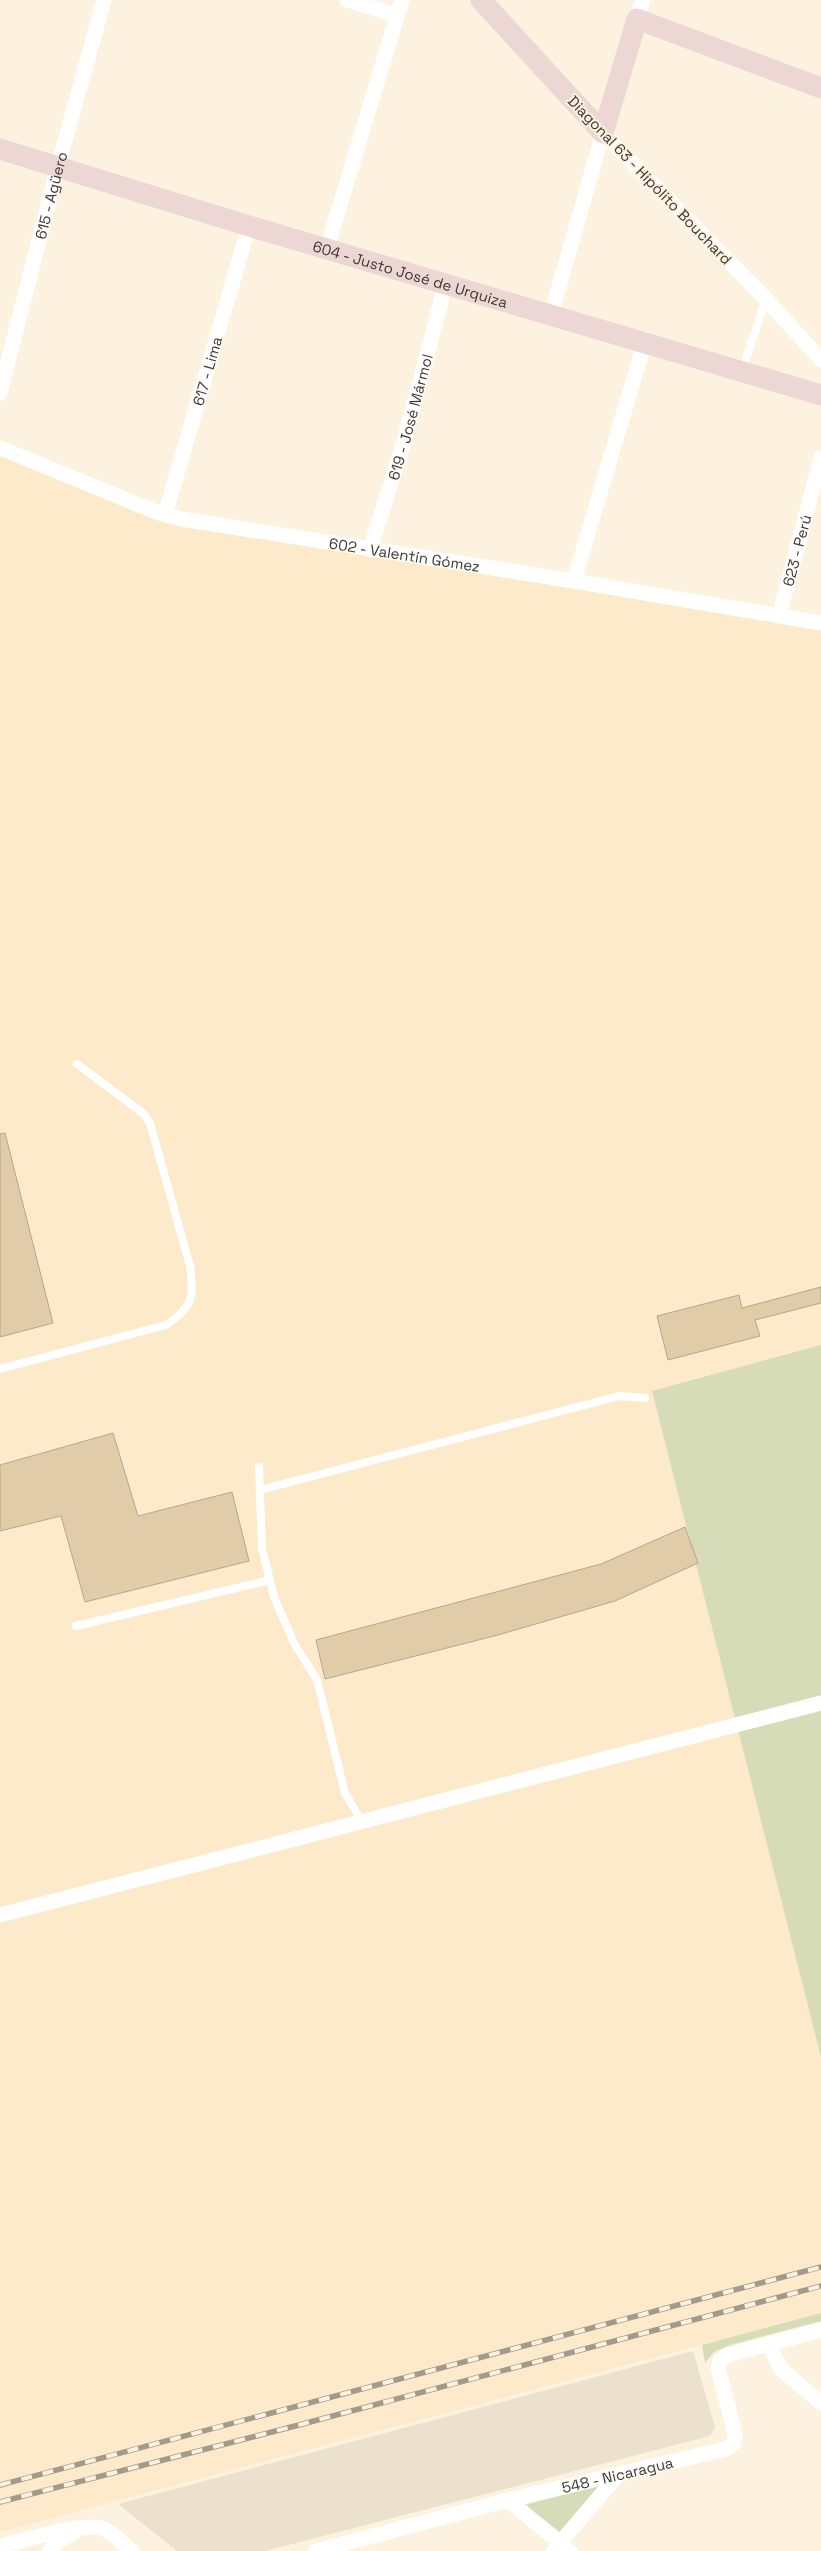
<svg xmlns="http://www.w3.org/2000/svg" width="821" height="2551" viewBox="0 0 821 2551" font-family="'Space Grotesk',sans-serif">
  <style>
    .built { fill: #fdeacb }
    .education { fill: #ece1cc }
    .green { fill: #d6dcb8 }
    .building { fill: #e1ccaa; stroke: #b4a690 }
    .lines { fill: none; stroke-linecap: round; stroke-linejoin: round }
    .lane { stroke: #fff; stroke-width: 8 }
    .street { stroke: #fff; stroke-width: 15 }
    .secondary { stroke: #edd7d5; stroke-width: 21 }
    .rail-casing { stroke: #a39a8c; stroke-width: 5.5 }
    .rail { stroke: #fdf2df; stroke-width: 4; stroke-dasharray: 11; stroke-linecap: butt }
    .labels { text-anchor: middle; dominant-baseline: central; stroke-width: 4; stroke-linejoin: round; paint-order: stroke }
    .street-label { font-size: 15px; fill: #3f3930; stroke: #fdf2df }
  </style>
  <rect width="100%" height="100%" fill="#fdf2df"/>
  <polygon class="built" points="0,448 156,512 821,625 821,2313 0,2532"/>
  <polygon class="education" points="693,2351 715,2427 710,2436 265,2551 177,2551 118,2504"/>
  <g class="green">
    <polygon points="821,1345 821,2057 652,1391"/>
    <polygon points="821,2313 821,2321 730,2345 714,2352 705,2363 702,2345"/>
    <polygon points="602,2485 561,2533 524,2505"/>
  </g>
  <g class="building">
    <polygon points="5,1133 53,1323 0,1337 0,1134"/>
    <polygon points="821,1287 821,1303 755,1320 760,1336 668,1360 657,1316 739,1295 742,1308"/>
    <polygon points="113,1433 138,1516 232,1492 249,1561 85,1602 61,1516 0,1531 0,1465"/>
    <polygon points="685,1527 698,1563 615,1601 498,1635 325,1679 316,1640 601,1564"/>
  </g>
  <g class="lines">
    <g class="lane">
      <polyline points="742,370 766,299"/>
      <path d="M0 1369 166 1325C192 1308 195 1298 190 1266L150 1123 144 1114 77 1064"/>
      <polyline points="259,1467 262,1548 274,1597 294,1643 317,1680 345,1793 363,1823"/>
      <polyline points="260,1490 619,1396 645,1398"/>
      <polyline points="76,1626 270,1580"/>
    </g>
    <g class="street">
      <polyline points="347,0 396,15"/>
      <polyline points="637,19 643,0"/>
      <polyline points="327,248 402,0"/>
      <polyline points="551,315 603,133 766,299 821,360"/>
      <path id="s1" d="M0 393 58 166 104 0"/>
      <path id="s2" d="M0 448 156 512 181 519 574 581 821 623"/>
      <path id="s3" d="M165 515 249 226"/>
      <path id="s4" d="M370 550 403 445 446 283"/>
      <polyline points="574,581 645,341"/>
      <path id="s5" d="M779 616 821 458"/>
      <polyline points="0,1915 821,1703"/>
      <polyline points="769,2344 781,2369 821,2403"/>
      <polyline points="508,2500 570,2551"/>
      <path d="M0 2546C22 2541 85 2521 104 2529 114 2534 123 2544 132 2551"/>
      <polyline points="49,2551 59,2541 74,2532"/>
      <path id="s6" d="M316 2551 508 2500 726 2449 734 2443 735 2433 718 2368 720 2361 728 2355 821 2330"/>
      <polyline points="553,2551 617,2476"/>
    </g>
    <g class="secondary">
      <polyline points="481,0 603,133"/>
      <polyline points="603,133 637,19 821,88"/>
      <path id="s7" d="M0 149 249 226 821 395"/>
    </g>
    <defs>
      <g id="rail">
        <polyline points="0,2485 821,2267"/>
        <polyline points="0,2502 295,2426 821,2286"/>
      </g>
    </defs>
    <use href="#rail" class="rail-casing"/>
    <use href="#rail" class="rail"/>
  </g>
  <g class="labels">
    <g class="street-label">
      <text transform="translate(650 180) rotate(46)">Diagonal 63 - Hipólito Bouchard</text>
      <text stroke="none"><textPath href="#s1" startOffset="204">615 - Agüero</textPath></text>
      <text stroke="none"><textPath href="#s7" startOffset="429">604 - Justo José de Urquiza</textPath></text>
      <text stroke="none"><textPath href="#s3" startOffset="150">617 - Lima</textPath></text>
      <text stroke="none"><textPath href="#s4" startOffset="139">619 - José Mármol</textPath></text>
      <text stroke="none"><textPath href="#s5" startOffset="68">623 - Perú</textPath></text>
      <text stroke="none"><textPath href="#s2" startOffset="421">602 - Valentín Gómez</textPath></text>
      <text stroke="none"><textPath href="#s6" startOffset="311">548 - Nicaragua</textPath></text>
    </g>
  </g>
</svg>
